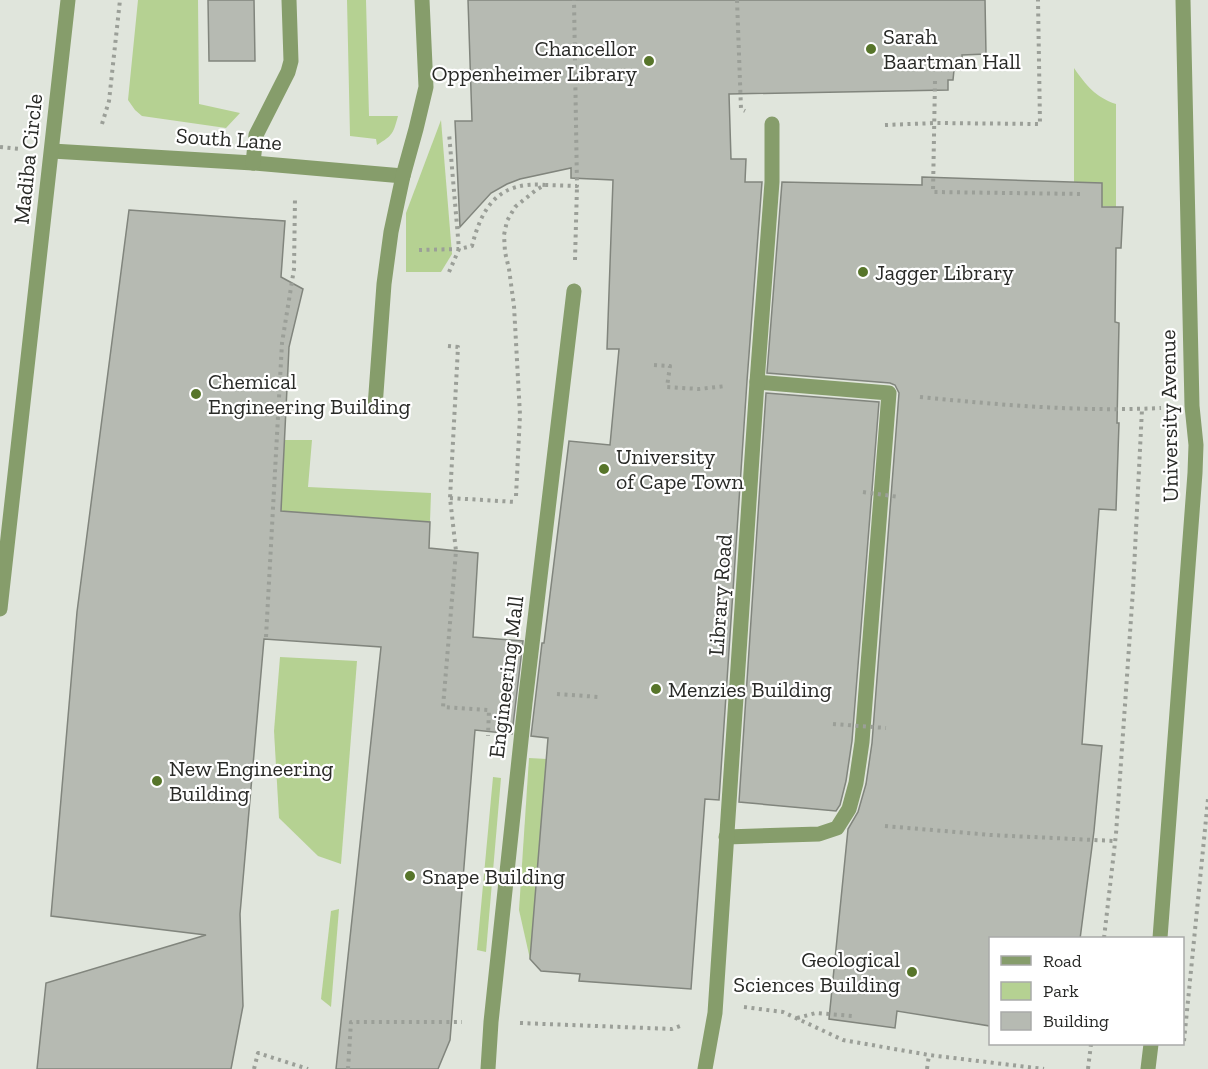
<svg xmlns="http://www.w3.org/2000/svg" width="1208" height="1069" viewBox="0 0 1208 1069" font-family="'Zilla Slab',serif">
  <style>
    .green { fill: #b5d192 }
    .building { fill: #b6bab2; stroke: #81857d; stroke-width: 1.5 }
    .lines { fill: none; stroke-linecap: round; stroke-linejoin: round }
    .path { stroke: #9b9f98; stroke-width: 4; stroke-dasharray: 3 4.5; stroke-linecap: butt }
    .minor { stroke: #869d6b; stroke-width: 15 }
    .path-bridge { stroke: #9b9f98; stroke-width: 4; stroke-dasharray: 3 4.5; stroke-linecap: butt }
    .poi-dot { fill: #57752a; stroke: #fff; stroke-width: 2 }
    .labels { text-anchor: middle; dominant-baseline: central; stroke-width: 4.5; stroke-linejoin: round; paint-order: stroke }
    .poi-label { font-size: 22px; fill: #292a27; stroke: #fff; text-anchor: start }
    .street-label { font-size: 22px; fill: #292a27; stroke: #fff }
  </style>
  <rect width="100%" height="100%" fill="#e0e5dc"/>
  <g class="green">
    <polygon points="138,0 198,0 199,104 240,113 226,128 142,116 135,110 128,100"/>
    <path d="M347 0H366L369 116H398C393 134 393 135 377 145L376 139 350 136Z"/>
    <path d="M1074 68C1086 85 1095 97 1116 104V207L1102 206 1101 183 1074 182Z"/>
    <polygon points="441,120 452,254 441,272 406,272 406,213"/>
    <polygon points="284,440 312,440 308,487 431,493 430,522 281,511"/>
    <polygon points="280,657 357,661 341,864 318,856 279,818 274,731"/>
    <polygon points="529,758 547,759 530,959 519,910"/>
    <polygon points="493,777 501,778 486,952 477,950"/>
    <polygon points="339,909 331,1007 321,999 331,911"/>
  </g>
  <g class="building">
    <polygon points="208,0 254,0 255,61 209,61"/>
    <polygon points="468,0 985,0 986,54 962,55 963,70 954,70 953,80 948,80 948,90 729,94 731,159 746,159 745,182 762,182 747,381 719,800 705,799 691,989 579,981 580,974 541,971 530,959 548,738 531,736 542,643 544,643 569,441 610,445 619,349 607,349 613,180 571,178 571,168 520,179 507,184 491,193 460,227 455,121 472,121"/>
    <polygon points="922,177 1102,183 1102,207 1123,207 1121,248 1116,248 1115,322 1119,323 1117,423 1119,423 1116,510 1099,509 1082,744 1102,746 1094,831 1080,939 990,939 990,1026 897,1011 895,1028 829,1019 848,829 858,812 866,784 872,743 899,393 895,385 890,383 767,373 782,182 922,185"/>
    <polygon points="129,210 285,221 281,277 303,289 289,347 281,511 430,522 429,548 478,553 473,637 523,641 512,734 475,730 450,1040 438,1069 336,1069 381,647 264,639 240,914 243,1006 231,1069 37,1069 46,983 206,935 51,916 77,612"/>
    <polygon points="766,393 879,402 852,741 846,781 840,805 836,811 739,802"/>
  </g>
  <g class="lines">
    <g class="path">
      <polyline points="737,0 741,109 745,111"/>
      <polyline points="935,81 933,192 1083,194"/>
      <polyline points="102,124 109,101 120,0"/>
      <polyline points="885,125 935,123 1040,124 1038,0"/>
      <polyline points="0,147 20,149"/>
      <path d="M419 250 459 249 472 246C482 206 499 181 545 185"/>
      <polyline points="575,260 577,186"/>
      <polyline points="449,272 459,249 449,133"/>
      <polyline points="448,346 458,347 450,498 456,551 443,707 489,710 488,736"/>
      <polyline points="654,365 670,366 667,387 699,389 726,386"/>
      <path d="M920 397C1002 405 1079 412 1161 408"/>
      <polyline points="516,496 520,415 514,306 509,269 505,252 504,235 507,221 515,207 536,190 545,185 577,186 574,0"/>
      <polyline points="450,498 516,502"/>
      <polyline points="266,637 282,343 294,269 295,198"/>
      <polyline points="557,694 599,697"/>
      <polyline points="885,826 991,835 1115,841"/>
      <polyline points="1104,938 1116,834 1133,590 1142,409"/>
      <polyline points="744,1007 783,1012 843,1040 929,1055 1044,1069"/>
      <polyline points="797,1018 816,1013 852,1016"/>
      <polyline points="520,1023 672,1029 680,1026"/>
      <polyline points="1184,1041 1208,799"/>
      <polyline points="254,1069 258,1053 308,1069"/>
      <polyline points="348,1069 351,1022 462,1022"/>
      <polyline points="927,1069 929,1055"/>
      <polyline points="1088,1069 1091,1044"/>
    </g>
    <g class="minor">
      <polyline points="52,151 253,163 403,176"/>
      <polyline points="253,163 256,135 288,72 291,61 289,0"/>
      <polyline points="375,407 384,284 391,232 403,176 416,129 426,87 422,0"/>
      <polyline points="0,609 68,0"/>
      <polyline points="726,837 819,834 837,828 849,809 856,783 862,742 889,393 757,382"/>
      <polyline points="1160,938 1195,473 1196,445 1192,406 1183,0"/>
      <polyline points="488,1069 491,1022 525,703 574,291"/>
      <polyline points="705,1069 715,1013 757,382 772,182 772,124"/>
      <polyline points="1148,1069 1151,1044"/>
    </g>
    <g class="path-bridge">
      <polyline points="863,492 899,497"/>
      <polyline points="833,724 886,728"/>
    </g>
  </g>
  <g class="poi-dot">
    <circle cx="871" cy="49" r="6"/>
    <circle cx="649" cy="61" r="6"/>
    <circle cx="863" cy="272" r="6"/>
    <circle cx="196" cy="394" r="6"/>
    <circle cx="604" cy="469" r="6"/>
    <circle cx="656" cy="689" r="6"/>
    <circle cx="157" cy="781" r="6"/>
    <circle cx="410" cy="876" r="6"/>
    <circle cx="912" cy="972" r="6"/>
  </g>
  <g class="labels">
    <g class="poi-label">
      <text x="883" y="36">Sarah<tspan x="883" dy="25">Baartman Hall</tspan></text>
      <text x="637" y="48" text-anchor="end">Chancellor<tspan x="637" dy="25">Oppenheimer Library</tspan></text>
      <text x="875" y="272">Jagger Library</text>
      <text x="208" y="381">Chemical<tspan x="208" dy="25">Engineering Building</tspan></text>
      <text x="616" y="456">University<tspan x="616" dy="25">of Cape Town</tspan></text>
      <text x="668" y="689">Menzies Building</text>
      <text x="169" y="768">New Engineering<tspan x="169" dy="25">Building</tspan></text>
      <text x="422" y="876">Snape Building</text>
      <text x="900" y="959" text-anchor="end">Geological<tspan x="900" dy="25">Sciences Building</tspan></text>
    </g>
    <g class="street-label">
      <text transform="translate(229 139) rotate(4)">South Lane</text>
      <text transform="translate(28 159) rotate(-84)">Madiba Circle</text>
      <text transform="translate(1169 416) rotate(-91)">University Avenue</text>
      <text transform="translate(720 595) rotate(-86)">Library Road</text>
      <text transform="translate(506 677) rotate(-83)">Engineering Mall</text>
    </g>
  </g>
  <rect x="989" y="937" width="195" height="108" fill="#ffffff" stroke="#a9aaa9" stroke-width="1.5"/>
  <rect x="1001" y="956" width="30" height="9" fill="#869d6b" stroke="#a9aaa9" stroke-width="1.5"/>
  <text x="1043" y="967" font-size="18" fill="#292a27">Road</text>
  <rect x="1001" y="982" width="30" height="18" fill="#b5d192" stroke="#a9aaa9" stroke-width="1.5"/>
  <text x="1043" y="997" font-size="18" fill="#292a27">Park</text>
  <rect x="1001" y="1012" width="30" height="18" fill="#b6bab2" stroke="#a9aaa9" stroke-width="1.5"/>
  <text x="1043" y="1027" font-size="18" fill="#292a27">Building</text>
</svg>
